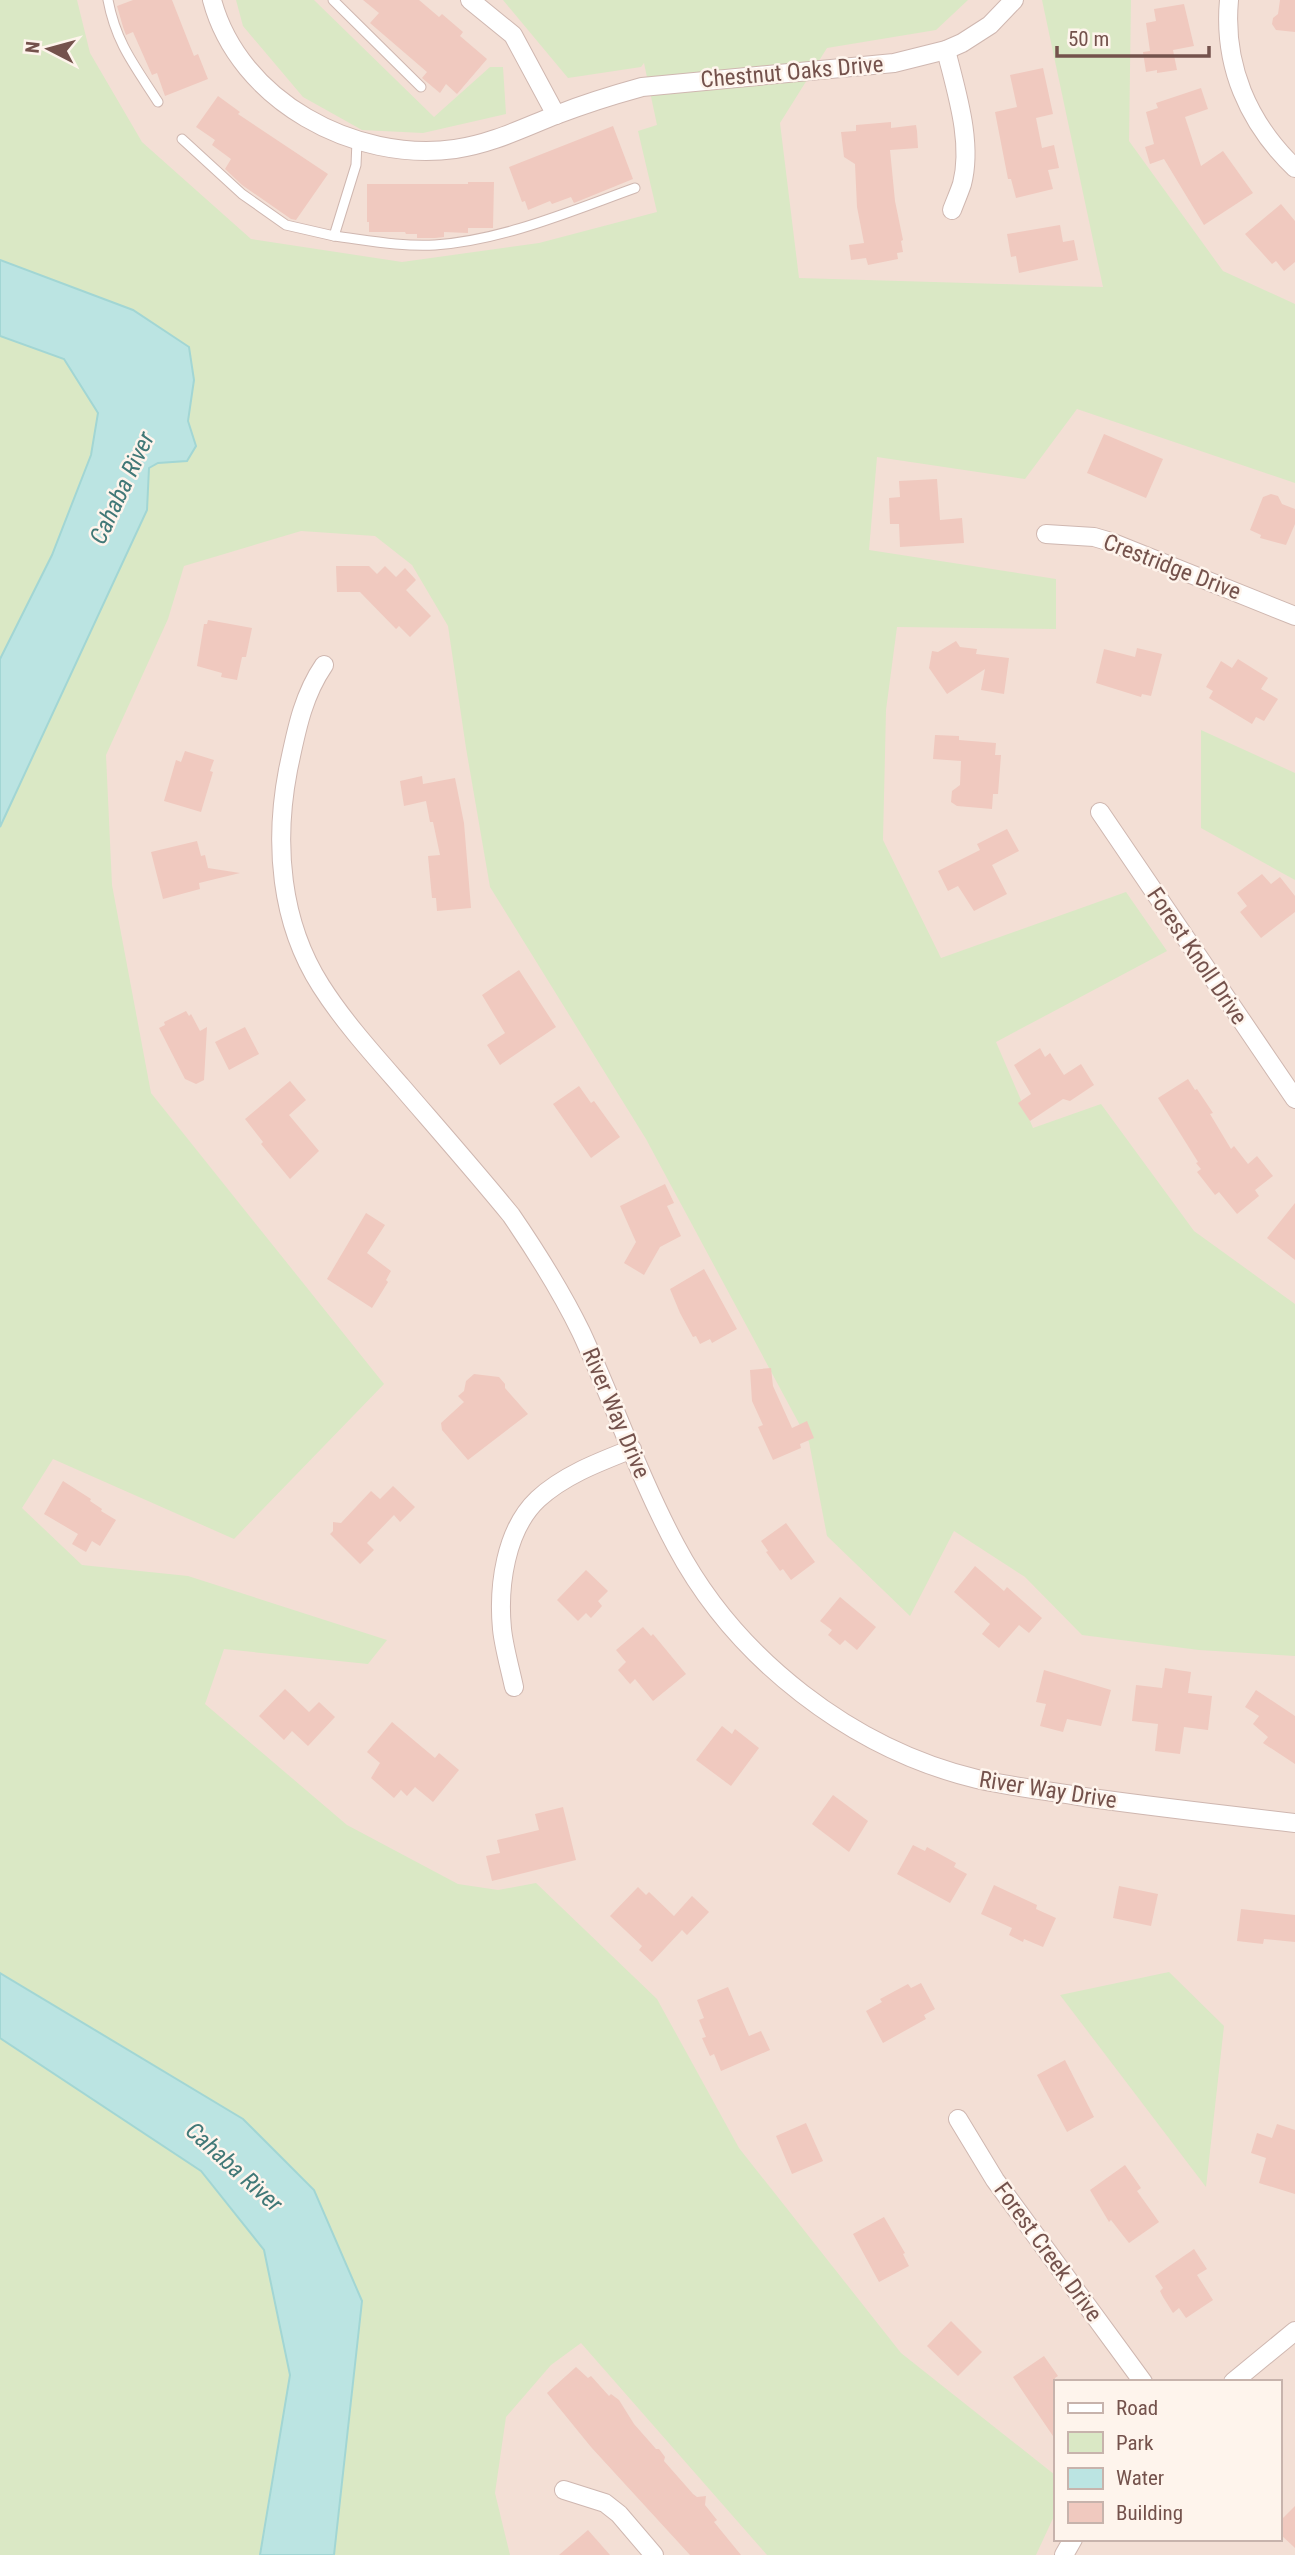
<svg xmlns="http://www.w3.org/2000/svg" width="1295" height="2555" viewBox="0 0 1295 2555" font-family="'Roboto Condensed',sans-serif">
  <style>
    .residential { fill: #f3dfd5; fill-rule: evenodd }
    .green { fill: #dae8c5 }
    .water { fill: #bbe4e2; stroke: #a2d6d4; stroke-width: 2 }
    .building { fill: #f0c9bf }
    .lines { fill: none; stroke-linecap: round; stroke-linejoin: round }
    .lane-casing { stroke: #cfb7b0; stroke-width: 11 }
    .street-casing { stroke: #cfb7b0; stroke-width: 20 }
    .lane { stroke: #fff; stroke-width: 9 }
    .street { stroke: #fff; stroke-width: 18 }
    .labels { text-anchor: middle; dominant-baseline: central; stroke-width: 5; stroke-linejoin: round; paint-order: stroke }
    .street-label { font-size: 23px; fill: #74524c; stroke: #fef4ec }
    .water-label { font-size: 24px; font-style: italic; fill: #407877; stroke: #fef4ec }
  </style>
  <rect width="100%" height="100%" fill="#fbefe6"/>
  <path class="residential" d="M0 0H1295V2555H375L391 2185 0 1948V851L201 412 111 254ZM1055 2382H1279V2539H1055Z"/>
  <g class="green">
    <polygon points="0,0 77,0 90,53 142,142 251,239 402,262 539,243 657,212 638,131 657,125 644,63 641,67 568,78 503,0 968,0 936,30 827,48 780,123 799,278 1103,287 1042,0 1131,0 1129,141 1223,271 1295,304 1295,483 1077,409 1025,479 877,457 869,550 1056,579 1056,629 897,627 886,710 883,840 941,958 1126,892 1167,951 996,1042 1033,1128 1101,1104 1194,1231 1295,1304 1295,1656 1199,1650 1082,1635 1025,1577 954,1531 910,1616 827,1536 809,1442 646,1139 490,887 466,748 448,626 412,565 375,536 301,531 184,566 168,619 106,755 112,885 151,1093 384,1384 234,1539 53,1459 22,1508 82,1565 188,1576 387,1640 368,1664 224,1649 205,1704 347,1825 458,1884 498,1890 536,1883 657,1999 739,2148 901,2353 1055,2475 1055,2514 1036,2555 767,2555 581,2343 551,2365 506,2417 495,2493 510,2555 334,2555 362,2301 243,2119 0,1973 0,827 147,510 149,468 158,463 187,461 196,446 188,421 194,380 133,310 0,260"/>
    <polygon points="236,0 314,0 434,117 490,67 503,67 506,114 423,133 362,130 303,97 243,26"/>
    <polygon points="0,336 64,359 98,413 91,455 52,555 0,659"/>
    <polygon points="1201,730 1295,773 1295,880 1201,828"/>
    <polygon points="1169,1972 1224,2026 1206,2187 1060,1995"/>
    <polygon points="0,2038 201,2171 264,2250 290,2375 260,2555 0,2555"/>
  </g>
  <g class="water">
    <polygon points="0,260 133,310 189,347 194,380 188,421 196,446 187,461 158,463 149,468 147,510 0,827 0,659 52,555 91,455 98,413 64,359 0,336"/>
    <polygon points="0,1973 243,2119 314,2190 362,2301 334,2555 260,2555 290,2375 264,2250 201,2171 0,2038"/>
  </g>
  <g class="building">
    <polygon points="133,0 172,0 194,56 198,54 208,79 165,96 157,73 152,75 133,32 126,35 123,27 117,6"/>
    <polygon points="363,0 419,0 439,17 442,14 463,32 460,36 487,59 457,94 446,84 440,93 422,78 427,72 370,23 379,13"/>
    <polygon points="1280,0 1295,0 1295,32 1276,30 1272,24 1273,18 1278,14"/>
    <polygon points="1184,4 1194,46 1173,50 1177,70 1157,73 1157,70 1146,72 1143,52 1150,51 1146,23 1156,21 1154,9"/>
    <polygon points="1043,68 1053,114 1036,118 1042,148 1054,145 1059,168 1048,170 1053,189 1016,198 1011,179 1008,179 995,112 1017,107 1010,75"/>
    <polygon points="1201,88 1208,109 1185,117 1201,166 1223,151 1253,193 1204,225 1164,159 1150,164 1145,147 1154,144 1146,112 1158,108 1156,103"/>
    <polygon points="218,96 240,112 238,114 328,174 296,220 291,219 242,185 225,169 231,159 212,145 215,140 196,127"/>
    <polygon points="891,122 891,128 916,125 917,131 918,148 890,150 895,201 903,240 901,241 903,252 897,253 898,259 868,265 866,258 851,260 849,245 864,243 857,207 855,164 844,157 841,132 856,131 856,125"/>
    <polygon points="613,126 633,179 574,203 571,197 552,204 550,201 528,210 525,201 522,202 509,167"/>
    <polygon points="468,182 494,182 493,228 468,228 468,233 444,232 444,237 435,238 417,238 417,234 406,234 405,232 369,232 369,222 367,222 367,184 468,184"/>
    <polygon points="1281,204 1295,221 1295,262 1284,271 1276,261 1272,264 1245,234"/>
    <polygon points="1060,225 1063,242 1074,240 1078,260 1019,273 1016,256 1011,257 1007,234"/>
    <polygon points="1104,434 1163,459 1146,498 1087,473"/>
    <polygon points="937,479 940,520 962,518 964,543 900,547 899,524 890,524 889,498 900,497 899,481"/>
    <polygon points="1271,494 1278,496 1282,504 1295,509 1295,524 1286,545 1260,538 1261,535 1250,530 1263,497"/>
    <polygon points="336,566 369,566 377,574 385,566 396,577 405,568 416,580 406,590 431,616 410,637 399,626 396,629 360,592 337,592"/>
    <polygon points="208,620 252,628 246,657 242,657 237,680 221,677 222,673 197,666 204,624 207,624"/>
    <polygon points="956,641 960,647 977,649 976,654 1009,658 1004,694 981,690 985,669 947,694 929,668 932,651 938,652"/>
    <polygon points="1137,648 1162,654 1151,696 1142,694 1141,697 1096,683 1104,649 1135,657"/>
    <polygon points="1238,659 1268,678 1261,689 1278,699 1264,721 1256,717 1252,724 1209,698 1213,691 1206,687 1221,661 1232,668"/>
    <polygon points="935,735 959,736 959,740 996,743 995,755 1001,755 998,794 993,794 992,809 957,806 951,802 952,791 960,785 961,761 933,759"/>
    <polygon points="185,751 214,760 210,771 213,772 201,812 164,801 176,760 181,762"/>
    <polygon points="422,776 423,784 455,778 464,823 471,908 437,911 436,898 432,898 428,856 440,855 433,822 430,822 426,801 404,806 400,781"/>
    <polygon points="1007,829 1019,851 992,865 1007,894 974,911 958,886 948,891 938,871 980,850 977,844"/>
    <polygon points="197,841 201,856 205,855 208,868 240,873 199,883 200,889 163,899 151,852"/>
    <polygon points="1262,874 1271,884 1280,877 1295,896 1295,912 1261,938 1240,912 1247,906 1237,893"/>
    <polygon points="519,970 556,1027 500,1065 487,1045 505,1033 482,995"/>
    <polygon points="186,1011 189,1016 191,1014 200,1031 207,1027 204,1080 196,1084 185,1079 159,1028 165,1025 164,1022"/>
    <polygon points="245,1027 259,1054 229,1070 215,1042"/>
    <polygon points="1040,1048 1045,1057 1050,1053 1064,1075 1081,1064 1094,1085 1070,1101 1063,1099 1030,1121 1018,1103 1031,1094 1014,1065"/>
    <polygon points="1188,1079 1195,1090 1197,1089 1213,1113 1210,1114 1231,1149 1234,1146 1248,1164 1257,1156 1273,1176 1255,1190 1259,1196 1237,1214 1219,1192 1215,1195 1197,1172 1201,1169 1196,1163 1198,1162 1158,1098"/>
    <polygon points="290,1081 306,1100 289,1115 319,1151 290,1179 261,1144 263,1142 245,1119"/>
    <polygon points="579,1086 591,1103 594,1101 620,1137 591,1158 553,1104"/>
    <polygon points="665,1184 674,1203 667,1206 681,1236 660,1247 644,1275 624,1263 636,1242 620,1206"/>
    <polygon points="1295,1203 1295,1260 1267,1238"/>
    <polygon points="366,1213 385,1225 367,1253 391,1271 386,1280 388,1282 372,1308 327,1279"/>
    <polygon points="704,1269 737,1329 712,1343 710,1339 700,1344 696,1336 693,1337 680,1313 670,1289"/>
    <polygon points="771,1368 773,1386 792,1428 807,1421 814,1438 800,1444 801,1448 773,1460 758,1427 763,1425 752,1401 750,1370"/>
    <polygon points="474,1374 499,1377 505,1384 505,1388 528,1414 468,1460 442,1430 441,1423 464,1402 458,1396 464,1391 466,1381"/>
    <polygon points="63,1481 91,1499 90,1501 102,1509 101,1511 116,1520 100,1546 92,1541 86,1552 72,1544 78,1534 44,1514"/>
    <polygon points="393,1486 415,1507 400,1522 394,1515 367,1543 374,1550 360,1564 330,1534 333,1531 333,1522 341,1523 371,1491 380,1499"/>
    <polygon points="786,1523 815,1562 791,1580 783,1569 780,1571 766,1552 768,1551 761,1541"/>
    <polygon points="975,1566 1004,1591 1007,1587 1042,1618 1029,1633 1019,1625 999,1648 982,1634 990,1624 954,1592"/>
    <polygon points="586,1570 608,1591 598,1601 602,1606 591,1618 586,1613 578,1621 557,1600"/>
    <polygon points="840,1597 876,1627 857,1650 845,1640 840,1645 828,1635 832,1630 820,1621"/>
    <polygon points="643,1627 651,1636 653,1634 686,1674 653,1701 635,1679 630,1684 618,1670 626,1662 616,1650"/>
    <polygon points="1165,1668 1191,1672 1188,1693 1212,1696 1208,1730 1184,1727 1180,1754 1155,1751 1158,1724 1132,1721 1136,1685 1162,1688"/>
    <polygon points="1044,1670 1111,1690 1101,1726 1067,1719 1063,1732 1040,1726 1046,1704 1036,1702"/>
    <polygon points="285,1689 309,1712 319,1702 335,1717 308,1746 292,1731 284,1740 259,1716"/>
    <polygon points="1256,1690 1295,1716 1295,1764 1263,1743 1268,1737 1253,1724 1259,1716 1245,1707"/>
    <polygon points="392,1722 435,1758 439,1753 459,1770 433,1802 415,1787 407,1796 401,1790 394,1798 371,1778 380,1763 367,1752"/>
    <polygon points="722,1726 732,1734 735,1729 759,1748 731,1786 696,1760"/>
    <polygon points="833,1795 868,1821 849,1852 812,1824"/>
    <polygon points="563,1807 576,1860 492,1881 486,1856 500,1853 497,1840 539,1830 535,1814"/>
    <polygon points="913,1845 925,1851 927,1847 956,1863 954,1867 967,1874 950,1903 897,1874"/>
    <polygon points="994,1885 1037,1905 1036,1909 1056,1918 1043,1947 1024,1939 1023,1942 1009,1935 1012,1928 981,1914"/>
    <polygon points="1119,1886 1158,1894 1151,1926 1113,1918"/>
    <polygon points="638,1887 646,1895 649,1892 674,1916 692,1896 709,1912 687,1935 682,1930 652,1962 639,1950 642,1946 610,1916"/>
    <polygon points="1241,1909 1295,1915 1295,1942 1264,1939 1263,1944 1237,1941"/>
    <polygon points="921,1983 935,2009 924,2015 926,2019 883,2043 866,2011 882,2002 880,1999 908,1984 911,1988"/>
    <polygon points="728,1987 749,2036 761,2031 770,2050 721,2071 714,2054 710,2056 702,2038 706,2037 699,2020 704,2018 697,2000"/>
    <polygon points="1065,2060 1094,2117 1067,2132 1037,2075"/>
    <polygon points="806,2123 823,2161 792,2174 776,2136"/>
    <polygon points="1277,2124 1295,2130 1295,2194 1259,2183 1266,2158 1251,2153 1257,2133 1272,2138"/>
    <polygon points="1125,2165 1141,2188 1137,2191 1159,2222 1129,2243 1111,2220 1109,2222 1090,2190"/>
    <polygon points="884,2217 905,2253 903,2254 909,2266 879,2282 853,2234"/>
    <polygon points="1194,2249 1207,2269 1197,2275 1213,2300 1186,2318 1179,2308 1173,2313 1163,2297 1160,2291 1163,2288 1155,2276"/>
    <polygon points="951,2321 982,2352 958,2376 927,2346"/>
    <polygon points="1044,2356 1058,2376 1055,2378 1055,2439 1013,2377"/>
    <polygon points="576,2367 588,2378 591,2376 609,2396 611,2394 619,2400 634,2424 656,2449 659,2449 665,2457 664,2461 693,2494 697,2497 706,2496 705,2505 717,2520 714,2522 741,2555 690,2555 591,2447 547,2393"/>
    <polygon points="1295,2506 1295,2548 1279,2533 1279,2522"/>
    <polygon points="588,2530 610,2555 559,2555"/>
  </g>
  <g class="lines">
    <defs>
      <g id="lane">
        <path d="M108 0C116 43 135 66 158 102"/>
        <polyline points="333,0 421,87"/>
        <polyline points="182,139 242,194 286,225 334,236"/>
        <path d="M357 141 356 165 334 236C366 240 402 247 435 245 504 240 571 211 635 188"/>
      </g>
      <g id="street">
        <path d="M212 0C239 101 355 163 455 149 491 144 523 128 556 115 584 104 613 95 642 87L894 63 946 50 962 43 990 25 1014 0"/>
        <polyline points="470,0 513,35 556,115"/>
        <path d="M1229 0C1223 65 1248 123 1295 168"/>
        <path d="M946 50C956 91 973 142 962 184 959 193 955 202 952 210"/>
        <polyline points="1046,534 1094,537 1111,542 1295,616"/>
        <path d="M324 665C302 697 296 733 288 770 274 843 280 922 321 986 344 1022 373 1054 401 1086 438 1129 475 1171 511 1215 537 1253 561 1291 581 1332 614 1403 639 1477 676 1546 736 1659 852 1749 977 1779 1012 1787 1049 1791 1084 1797 1155 1807 1225 1815 1295 1823"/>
        <polyline points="1100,812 1295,1099"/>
        <path d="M514 1687C510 1668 504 1648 502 1629 498 1587 505 1530 538 1499 564 1475 599 1462 632 1449"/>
        <polyline points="958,2119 995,2180 1143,2382"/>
        <polyline points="1233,2382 1295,2331"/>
        <polyline points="564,2490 605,2503 619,2514 654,2555"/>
        <polyline points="1064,2555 1073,2539"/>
      </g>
    </defs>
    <use href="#lane" class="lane-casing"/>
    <use href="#street" class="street-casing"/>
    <use href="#lane" class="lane"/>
    <use href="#street" class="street"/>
  </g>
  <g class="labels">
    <g class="street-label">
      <text transform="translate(792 72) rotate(-5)">Chestnut Oaks Drive</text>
      <text transform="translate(1172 567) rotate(21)">Crestridge Drive</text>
      <text transform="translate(1197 956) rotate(56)">Forest Knoll Drive</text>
      <text transform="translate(616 1413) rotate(67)">River Way Drive</text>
      <text transform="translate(1048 1790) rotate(9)">River Way Drive</text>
      <text transform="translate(1048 2252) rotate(54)">Forest Creek Drive</text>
    </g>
    <g class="water-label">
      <text transform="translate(122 488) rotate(-65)">Cahaba River</text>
      <text transform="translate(234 2167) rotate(42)">Cahaba River</text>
    </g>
  </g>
  <rect x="1054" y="2380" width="228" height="161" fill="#fef4ec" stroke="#c7b3ac" stroke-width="2"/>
  <rect x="1068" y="2403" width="35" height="10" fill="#ffffff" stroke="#c7b3ac" stroke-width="2"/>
  <text x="1116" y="2415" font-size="21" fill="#74524c">Road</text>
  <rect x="1068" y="2432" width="35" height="21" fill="#dae8c5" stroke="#c7b3ac" stroke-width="2"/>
  <text x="1116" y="2450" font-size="21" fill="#74524c">Park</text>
  <rect x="1068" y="2468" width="35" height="21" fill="#bbe4e2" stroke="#c7b3ac" stroke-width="2"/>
  <text x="1116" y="2485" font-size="21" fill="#74524c">Water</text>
  <rect x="1068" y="2502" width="35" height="21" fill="#f0c9bf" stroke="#c7b3ac" stroke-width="2"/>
  <text x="1116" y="2520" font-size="21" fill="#74524c">Building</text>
  <g transform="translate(49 49) rotate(276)" stroke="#fef4ec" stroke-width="5" paint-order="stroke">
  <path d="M0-5L12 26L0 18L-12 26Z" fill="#74524c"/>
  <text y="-10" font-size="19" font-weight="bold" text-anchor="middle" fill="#74524c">N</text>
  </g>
  <path d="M1057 46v10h152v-10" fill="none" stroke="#74524c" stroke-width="3.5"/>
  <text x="1068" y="46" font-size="21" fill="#74524c" stroke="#fef4ec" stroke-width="5" paint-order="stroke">50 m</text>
</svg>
